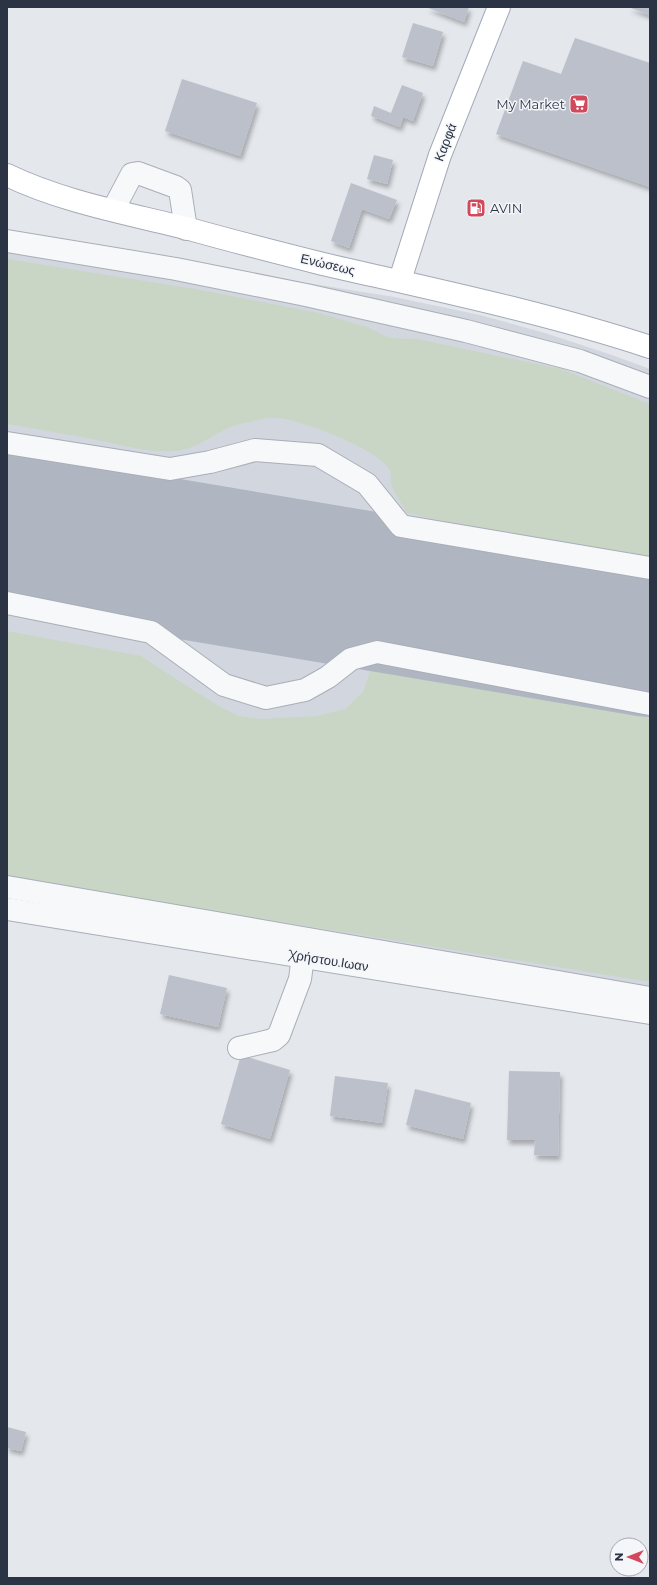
<svg xmlns="http://www.w3.org/2000/svg" width="657" height="1585" viewBox="0 0 657 1585" font-family="Montserrat,sans-serif">
  <style>
    .built { fill: #d2d6de }
    .green { fill: #c9d6c5 }
    .lines { fill: none; stroke-linecap: round; stroke-linejoin: round }
    .runway { stroke: #b0b6c1; stroke-width: 158 }
    .building { fill: #bbc0ca; filter: url(#shadow) }
    .minor-casing { stroke: #a9aeb7; stroke-width: 24 }
    .major-casing { stroke: #a3abb8; stroke-width: 24 }
    .minor { stroke: #f7f8fa; stroke-width: 22 }
    .major { stroke: #fff; stroke-width: 22 }
    .labels { text-anchor: middle; dominant-baseline: central; stroke-width: 3; stroke-linejoin: round; paint-order: stroke }
    .poi-label { font-size: 13px; fill: #2b3445; stroke: #f4f6f9; text-anchor: end }
    .street-label { font-size: 13px; fill: #2b3445; stroke: #f4f6f9 }
  </style>
  <defs>
    <filter id="shadow"><feDropShadow dx="2.5" dy="4.5" stdDeviation="2" flood-color="#0004"/></filter>
  </defs>
  <rect width="100%" height="100%" fill="#e4e7ec"/>
  <polygon class="built" points="7,235 394,297 480,315 545,333 612,355 650,369 650,1004 7,899"/>
  <g class="green">
    <path d="M7 259 195 289 319 313 367 327 389 338 417 339 561 369 650 404V558L544 543 407 513C402 504 395 495 392 486 390 481 392 473 389 469 378 449 303 421 280 418 268 417 248 422 236 425 215 432 197 450 174 451 148 453 122 445 97 440 67 434 37 429 7 424Z"/>
    <polygon points="7,631 141,656 193,690 219,706 238,716 261,719 317,716 345,709 363,692 372,666 650,718 650,982 7,877"/>
  </g>
  <g class="lines">
    <polyline class="runway" points="7,530 650,638"/>
  </g>
  <g class="building">
    <polygon points="426,7 469,7 464,22"/>
    <polygon points="628,7 650,7 650,15"/>
    <polygon points="413,23 443,32 433,66 402,57"/>
    <polygon points="575,38 650,63 650,187 496,134 523,61 561,74"/>
    <polygon points="182,79 257,103 240,156 165,131"/>
    <polygon points="402,85 423,93 413,121 403,117 400,127 371,116 374,106 391,113"/>
    <polygon points="374,155 393,160 387,184 367,179"/>
    <polygon points="351,183 397,200 389,219 362,209 349,248 331,241"/>
    <polygon points="169,975 227,988 218,1027 160,1014"/>
    <polygon points="241,1055 290,1070 270,1139 221,1124"/>
    <polygon points="509,1071 560,1072 558,1156 534,1155 535,1140 507,1140"/>
    <polygon points="335,1076 388,1083 382,1123 330,1116"/>
    <polygon points="415,1089 471,1103 463,1139 406,1125"/>
    <polygon points="7,1427 26,1432 21,1451 7,1448"/>
  </g>
  <g class="lines">
    <defs>
      <g id="minor">
        <polyline points="113,210 132,174 138,173 176,187 180,190 186,229"/>
        <polyline points="7,241 176,269 306,295 466,331 580,361 650,387"/>
        <polyline points="7,443 170,469 210,462 255,450 318,455 367,484 401,526 650,568"/>
        <polyline points="7,603 151,632 224,685 266,698 305,690 328,677 351,659 377,652 650,704"/>
        <polyline points="7,887 650,998"/>
        <polyline points="7,909 650,1013"/>
        <polyline points="239,1048 273,1040 279,1035 300,979 303,956"/>
      </g>
      <g id="major">
        <path d="M7 175C65 203 131 214 193 230 236 242 279 253 323 264 432 289 543 312 650 347"/>
        <polyline points="400,280 440,155 499,7"/>
      </g>
    </defs>
    <use href="#minor" class="minor-casing"/>
    <use href="#major" class="major-casing"/>
    <use href="#minor" class="minor"/>
    <use href="#major" class="major"/>
  </g>
  <defs>
    <symbol id="supermarket-square" viewBox="-11 -11 22 22"><rect x="-9" y="-9" width="18" height="18" rx="4" fill="#d1495b" stroke="#f4f6f9"/><path d="M-6-5.5h2.5l.6 2H6L4.5 2H-2.5L-4.4-4H-6ZM-1.5 3.2a1.3 1.3 0 1 0 .1 0ZM3 3.2a1.3 1.3 0 1 0 .1 0Z" fill="#fff"/></symbol>
    <symbol id="fuel-square" viewBox="-11 -11 22 22"><rect x="-9" y="-9" width="18" height="18" rx="4" fill="#d1495b" stroke="#f4f6f9"/><path d="M-5.5-6h7V0h2V4h1.3V-2.5L3-4.5l.8-.8L6-3V5H2.5V1h-1V6h-7ZM-4.2-4.7v3.2H.2V-4.7Z" fill="#fff"/></symbol>
  </defs>
  <g fill-rule="evenodd">
    <use href="#supermarket-square" x="568" y="93" width="22" height="22"/>
    <use href="#fuel-square" x="465" y="197" width="22" height="22"/>
  </g>
  <g class="labels">
    <g class="poi-label">
      <text x="565" y="104">My Market</text>
      <text x="490" y="208" text-anchor="start">AVIN</text>
    </g>
    <g class="street-label">
      <text transform="translate(445 142) rotate(-69)">Καρφά</text>
      <text transform="translate(328 264) rotate(13)">Ενώσεως</text>
      <text transform="translate(329 960) rotate(9)">Χρήστου.Ιωαν</text>
    </g>
  </g>
  <rect width="657" height="1585" fill="none" stroke="#2b3445" stroke-width="16"/>
  <g transform="translate(629 1557) rotate(270)"><circle r="19" fill="#f4f6f9" stroke="#a4a8b1"/>
  <path d="M0-3L7 15L0 10L-7 15Z" fill="#d1495b"/>
  <text y="-6" font-size="11" font-weight="bold" text-anchor="middle" fill="#2b3445">N</text>
  </g>
</svg>
